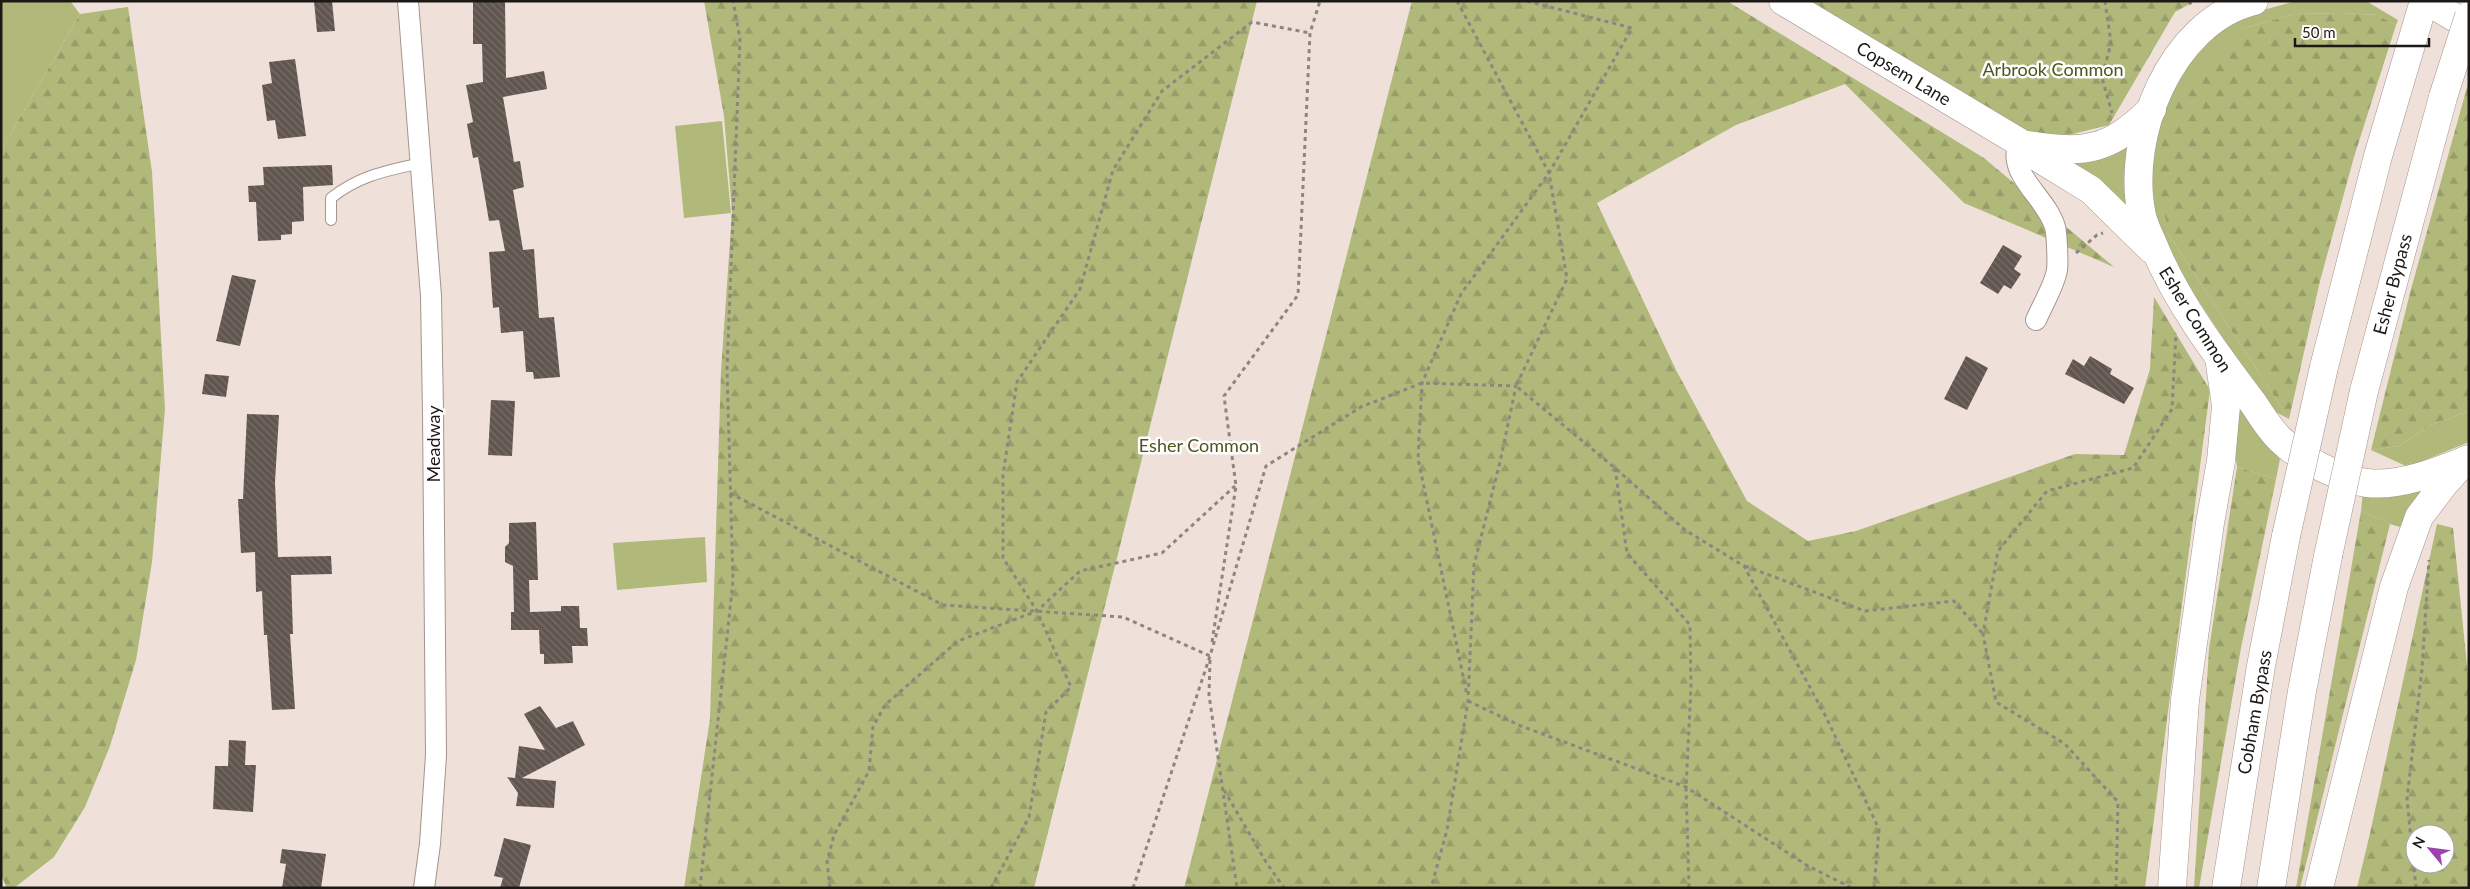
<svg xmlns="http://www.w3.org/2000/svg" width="2470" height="889" viewBox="0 0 2470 889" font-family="Lato,sans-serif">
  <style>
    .green { fill: #b0b87a }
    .forest { fill: url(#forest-firs); fill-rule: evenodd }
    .building { fill: url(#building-back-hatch) }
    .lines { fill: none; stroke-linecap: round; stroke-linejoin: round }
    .service-casing { stroke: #a2958d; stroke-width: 12 }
    .minor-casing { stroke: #a2958d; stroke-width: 22 }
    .primary-casing { stroke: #a2958d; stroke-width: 29 }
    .trunk-casing { stroke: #a2958d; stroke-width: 29 }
    .path { stroke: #8f8580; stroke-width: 3; stroke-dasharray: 4 4; stroke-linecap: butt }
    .service { stroke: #fff; stroke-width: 10 }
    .minor { stroke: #fff; stroke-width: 20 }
    .primary { stroke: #fff; stroke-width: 28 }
    .trunk { stroke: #fff; stroke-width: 28 }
    .trunk-bridge-casing { stroke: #a2958d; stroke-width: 29; stroke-linecap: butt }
    .trunk-bridge { stroke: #fff; stroke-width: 28 }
    .labels { text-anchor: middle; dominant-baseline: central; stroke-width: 5; stroke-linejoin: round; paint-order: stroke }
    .park-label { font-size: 18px; fill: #4f541c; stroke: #fff }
    .street-label { font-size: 18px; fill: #1c1815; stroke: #fff }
  </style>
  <defs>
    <pattern id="forest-firs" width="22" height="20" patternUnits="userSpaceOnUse" patternTransform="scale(1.25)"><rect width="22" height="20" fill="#b0b87a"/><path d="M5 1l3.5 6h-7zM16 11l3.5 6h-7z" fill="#979d69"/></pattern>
    <pattern id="building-back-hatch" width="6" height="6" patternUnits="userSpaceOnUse" patternTransform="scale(1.25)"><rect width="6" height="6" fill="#61564f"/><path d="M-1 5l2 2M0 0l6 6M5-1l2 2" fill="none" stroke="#786f6a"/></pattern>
  </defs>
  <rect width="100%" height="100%" fill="#efe1d9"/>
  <g class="green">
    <polygon points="1,1 70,1 80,14 1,150"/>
    <polygon points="2296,1 2366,1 2398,20 2396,25 2378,15 2342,13 2294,14 2244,28 2169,235 2289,419 2270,409 2182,276 2156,230 2147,179 2161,116 2185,68 2215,35 2241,16"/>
    <polygon points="722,121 731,213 684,218 675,126"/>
    <polygon points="2129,140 2130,209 2064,163"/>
    <polygon points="2238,399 2260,434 2280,459 2276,479 2237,467 2233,437"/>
    <polygon points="2469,411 2469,442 2408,467 2371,450 2399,446 2431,425"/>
    <polygon points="2428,481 2403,528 2390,524 2361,511 2363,492"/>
    <polygon points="705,537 707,582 617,590 613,543"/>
  </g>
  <g class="forest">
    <polygon points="704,1 1257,1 1034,888 684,888 710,719 721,371 732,212 724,116"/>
    <polygon points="1412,1 1727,1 1984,158 2114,267 1964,203 1845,84 1736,125 1597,203 1676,370 1747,501 1808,541 1856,531 2075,454 2124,455 2150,369 2154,297 2210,390 2145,888 1184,888"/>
    <polygon points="1802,1 2195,1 2175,12 2109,125 2044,141"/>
    <polygon points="128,7 152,172 165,409 152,562 136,660 110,746 85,807 54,857 14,888 7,888 1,875 1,150 80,14"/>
    <polygon points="2342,13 2378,15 2396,25 2354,157 2320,281 2289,419 2169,235 2159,186 2162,143 2177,104 2198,69 2244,28 2294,14"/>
    <polygon points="2469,80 2469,411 2431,425 2399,446 2371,450 2410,293"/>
    <polygon points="2237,467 2276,479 2241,648 2199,888 2194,888 2209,649"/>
    <polygon points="2361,511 2390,524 2300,888 2296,888"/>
    <path d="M2437 524 2453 528 2469 685V888H2357L2371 829ZM2415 834H2445V864H2415Z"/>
  </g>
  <g class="building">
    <polygon points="314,1 332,1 335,31 317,32"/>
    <polygon points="473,1 505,1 506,78 544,71 547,89 503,97 514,162 520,161 524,187 513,190 523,250 534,249 539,318 554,317 560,377 534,379 533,372 526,372 523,331 501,333 499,307 493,308 489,252 505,251 499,220 489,221 478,157 473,158 467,124 473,122 466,85 483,82 482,44 473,44"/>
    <polygon points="295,59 306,136 278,139 275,120 267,121 262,85 272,83 269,62"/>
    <polygon points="332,165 333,185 303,187 304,221 292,222 292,234 281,235 281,240 258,241 256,202 249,202 248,186 264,185 263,167"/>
    <polygon points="2003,245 2022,256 2014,269 2021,274 2011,289 2004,285 1998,294 1980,283"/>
    <polygon points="232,275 256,280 240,346 216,341"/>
    <polygon points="1966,356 1988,368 1967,410 1944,399"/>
    <polygon points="2090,356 2112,369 2110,374 2134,388 2124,404 2065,374 2073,359 2084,366"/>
    <polygon points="205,374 229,376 226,397 202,394"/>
    <polygon points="491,400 515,401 512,456 488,455"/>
    <polygon points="247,414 279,415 275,482 278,557 331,556 332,574 291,575 293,634 290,634 295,709 272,710 267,635 264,635 262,591 256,592 255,552 241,553 238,499 243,499"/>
    <polygon points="536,522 538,580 529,580 530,612 561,611 561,606 579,606 580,628 587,628 588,646 572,646 573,663 544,664 544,654 540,654 539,630 511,630 511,612 514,612 513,566 505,562 505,547 509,543 509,523"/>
    <polygon points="540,706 556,728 573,721 585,745 522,778 556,781 554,808 516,806 518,793 507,777 515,778 519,746 545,750 524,714"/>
    <polygon points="229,740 246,741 245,765 256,765 253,812 213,809 215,766 228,766"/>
    <polygon points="504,838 531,845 519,888 500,888 503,878 494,876"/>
    <polygon points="282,849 326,854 321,888 282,888 286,864 280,863"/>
  </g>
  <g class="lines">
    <defs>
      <path id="service" d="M331 220V198C360 175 386 171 421 163"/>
      <g id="minor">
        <polyline points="408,1 431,296 433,412 436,755 430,844 424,888"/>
        <path d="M2019 142C2006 175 2046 196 2055 227 2057 235 2058 262 2057 270 2055 284 2042 306 2036 320"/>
      </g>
      <g id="primary">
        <polyline points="1783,1 2019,142 2037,157 2091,190 2151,249"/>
        <path d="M2254 1C2170 22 2125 137 2142 216 2144 225 2149 235 2153 244 2176 301 2216 354 2253 403 2262 416 2271 432 2283 442 2301 459 2342 480 2367 483 2400 487 2439 471 2469 459"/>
        <polyline points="2427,1 2469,26"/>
        <path d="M2028 145C2087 154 2108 151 2152 109"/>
      </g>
      <g id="trunk">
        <polyline points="2240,5 2246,1"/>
        <polyline points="2324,367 2378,156 2424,1"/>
        <polyline points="2364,391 2443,97"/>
        <polyline points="2172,888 2185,700 2210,523 2221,461 2226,406 2219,357"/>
        <polyline points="2226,888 2261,666 2286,536"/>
        <polyline points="2271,888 2302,691 2328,556"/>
        <polyline points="2319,888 2394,587 2419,517 2444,484 2466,460"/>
      </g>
    </defs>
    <use href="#service" class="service-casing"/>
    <use href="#minor" class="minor-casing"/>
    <use href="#primary" class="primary-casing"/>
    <use href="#trunk" class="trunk-casing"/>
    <g class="path">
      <polyline points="1457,1 1549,173 1461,294 1422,383 1418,458 1467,695"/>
      <polyline points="1527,1 1632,28 1549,173 1567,279 1516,386 1615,468 1685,530 1744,566 1826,717 1879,829 1874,888"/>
      <polyline points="2105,1 2111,43 2102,78 2112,113"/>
      <polyline points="2189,1 2193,8"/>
      <polyline points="2076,253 2097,235 2103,233"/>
      <polyline points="1615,468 1627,553 1690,625 1691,687 1686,787 1689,888"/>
      <polyline points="730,493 943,605 1123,617 1210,656"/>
      <polyline points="1745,566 1865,611 1954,601 1983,634"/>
      <polyline points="1212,642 1236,486 1224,396 1298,295 1310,33 1320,1"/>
      <polyline points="1210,660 1209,695 1237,888"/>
      <polyline points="1468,701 1521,726 1686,787 1808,866 1852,888"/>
      <polyline points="1224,790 1266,862 1284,888"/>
      <polyline points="700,888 733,581 727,369 740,39 733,1"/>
      <polyline points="830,888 827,862 834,835 869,771 873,727 885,705 958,641 1037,611 1080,571 1162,553 1235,486"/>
      <polyline points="991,888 1029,817 1046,712 1071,687 1037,611 1003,558 1003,475 1017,382 1080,289 1113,170 1162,91 1252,22 1310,33"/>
      <polyline points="1133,888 1210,656 1266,466 1361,407 1422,383 1516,386 1500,462 1474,565 1468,701 1447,830 1431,888"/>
      <polyline points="2116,888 2118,802 2065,744 1996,702 1983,634 1998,551 2047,491 2133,468 2172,409 2176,333"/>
      <polyline points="2416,888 2407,799 2422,669 2429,560"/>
    </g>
    <use href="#service" class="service"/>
    <use href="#minor" class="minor"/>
    <use href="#primary" class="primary"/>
    <use href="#trunk" class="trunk"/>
    <defs>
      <g id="trunk-bridge">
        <polyline points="2443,97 2469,16"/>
        <polyline points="2286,536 2324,367"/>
        <polyline points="2328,556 2364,391"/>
      </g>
    </defs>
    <use href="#trunk-bridge" class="trunk-bridge-casing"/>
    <use href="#trunk-bridge" class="trunk-bridge"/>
  </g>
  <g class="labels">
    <g class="park-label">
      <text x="2053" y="69">Arbrook Common</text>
      <text x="1199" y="445">Esher Common</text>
    </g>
    <g class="street-label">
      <text transform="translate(1904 73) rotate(31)">Copsem Lane</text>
      <text transform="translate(2392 284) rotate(-75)">Esher Bypass</text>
      <text transform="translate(2196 319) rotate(58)">Esher Common</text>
      <text transform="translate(433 444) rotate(-90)">Meadway</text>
      <text transform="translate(2254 712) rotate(-80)">Cobham Bypass</text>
    </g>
  </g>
  <rect width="2470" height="889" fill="none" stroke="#1c1815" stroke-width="5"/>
  <g transform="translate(2430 849) rotate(299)"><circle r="24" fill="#ffffff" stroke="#a4a3a1"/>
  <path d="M0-4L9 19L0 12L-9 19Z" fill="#9a43b0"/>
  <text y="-8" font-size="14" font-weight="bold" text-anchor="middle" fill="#1c1815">N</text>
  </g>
  <path d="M2295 38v8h134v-8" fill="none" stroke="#1c1815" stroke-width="2.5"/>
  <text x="2302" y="38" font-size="15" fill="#1c1815" stroke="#ffffff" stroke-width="4" paint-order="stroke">50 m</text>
</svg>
